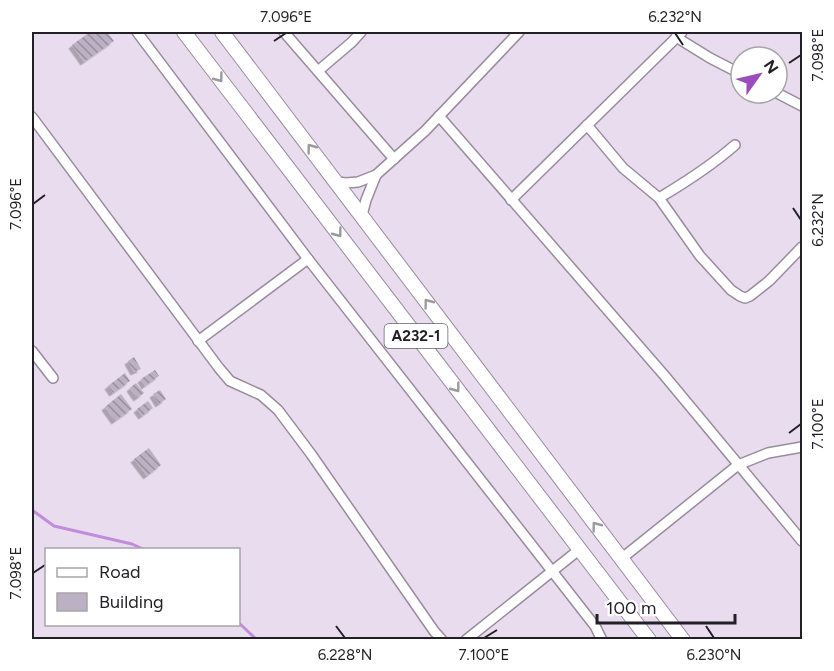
<svg xmlns="http://www.w3.org/2000/svg" width="834" height="671" viewBox="0 0 834 671" font-family="Figtree,sans-serif">
  <style>
    .lines { fill: none; stroke-linecap: round; stroke-linejoin: round }
    .stream { stroke: #c28cdc; stroke-width: 3 }
    .building { fill: url(#building-back-hatch); filter: url(#shadow) }
    .minor-casing { stroke: #988c9d; stroke-width: 12 }
    .highway-casing { stroke: #988c9d; stroke-width: 16 }
    .minor { stroke: #fff; stroke-width: 9 }
    .highway { stroke: #fff; stroke-width: 14 }
    .oneway { stroke: #9c9a9d }
    .ticks { fill: none; stroke: #231f26; stroke-width: 2 }
    .labels { text-anchor: middle; dominant-baseline: central; stroke-width: 6; stroke-linejoin: round; paint-order: stroke }
    .shield { fill: #fff; stroke: #656267; stroke-width: 1.5 }
    .shield-label { font-size: 15px; font-weight: bold; fill: #231f26 }
    .neatline { fill: none; stroke: #231f26; stroke-width: 2 }
    .ticks-label { font-size: 15px; text-anchor: middle; fill: #231f26 }
  </style>
  <defs>
    <pattern id="building-back-hatch" width="6" height="6" patternUnits="userSpaceOnUse" patternTransform="scale(1.5)"><rect width="6" height="6" fill="#bcb1c2"/><path d="M-1 5l2 2M0 0l6 6M5-1l2 2" fill="none" stroke="#988f9d"/></pattern>
    <filter id="shadow"><feDropShadow dx="-3.5" dy="3.5" stdDeviation="0" flood-color="#0004"/></filter>
  </defs>
  <rect width="100%" height="100%" fill="#e9dcef"/>
  <g class="lines">
    <g class="stream">
      <polyline points="32,510 54,526 132,544 145,550"/>
      <polyline points="238,622 257,640"/>
    </g>
  </g>
  <g class="building">
    <polygon points="90,32 107,32 114,41 84,62 72,45"/>
    <polygon points="134,357 141,369 134,372 128,361"/>
    <polygon points="155,370 159,376 145,386 141,379"/>
    <polygon points="125,373 130,381 113,393 108,386"/>
    <polygon points="136,383 144,393 137,398 130,388"/>
    <polygon points="160,390 166,399 159,404 153,394"/>
    <polygon points="121,394 132,409 115,421 105,407"/>
    <polygon points="148,401 153,408 142,416 137,409"/>
    <polygon points="149,448 161,465 147,476 134,459"/>
  </g>
  <g class="lines">
    <defs>
      <g id="minor">
        <polyline points="137,32 308,259 595,626 602,640"/>
        <polyline points="284,32 394,159"/>
        <polyline points="676,37 710,58 741,74"/>
        <polyline points="318,71 352,42 361,32"/>
        <polyline points="777,93 802,106"/>
        <polyline points="439,116 664,375 802,541"/>
        <polyline points="32,117 219,368 230,381 261,395 278,410 311,454 434,631 442,640"/>
        <polyline points="587,125 623,168 659,198 700,256 731,290 740,296 745,298 750,296 769,281 802,247"/>
        <polyline points="337,182 346,183 358,182 376,175 425,131 519,32"/>
        <path d="M659 198C686 182 711 166 735 145"/>
        <polyline points="511,200 682,32"/>
        <polyline points="362,215 366,200 376,175"/>
        <polyline points="198,341 308,259"/>
        <polyline points="32,351 53,378"/>
        <polyline points="621,559 738,465 768,453 802,447"/>
        <polyline points="466,640 580,549"/>
      </g>
      <g id="highway">
        <polyline points="184,32 649,640"/>
        <polyline points="222,32 683,640"/>
      </g>
    </defs>
    <use href="#minor" class="minor-casing"/>
    <use href="#highway" class="highway-casing"/>
    <use href="#minor" class="minor"/>
    <use href="#highway" class="highway"/>
  </g>
  <defs><path id="oneway-chevron" d="M-2-3.5L2.5 0L-2 3.5" fill="none" stroke-width="1.6" stroke-linecap="round" stroke-linejoin="round" transform="scale(1.5)"/></defs>
  <g class="oneway">
    <use href="#oneway-chevron" transform="translate(219 78) rotate(53)"/>
    <use href="#oneway-chevron" transform="translate(311 148) rotate(-127)"/>
    <use href="#oneway-chevron" transform="translate(338 233) rotate(53)"/>
    <use href="#oneway-chevron" transform="translate(428 303) rotate(-127)"/>
    <use href="#oneway-chevron" transform="translate(456 388) rotate(53)"/>
    <use href="#oneway-chevron" transform="translate(596 526) rotate(-127)"/>
  </g>
  <path class="ticks" d="M675 33 683 45M274 41 286 33M789 63 801 55M33 204 45 195M793 208 801 220M789 433 801 424M33 573 45 565M336 626 345 638M706 626 714 638M484 638 497 630"/>
  <g class="labels">
    <rect class="shield" x="384.5" y="324" width="63" height="24" rx="4.5"/>
    <g class="shield-label">
      <text x="416" y="336">A232-1</text>
    </g>
  </g>
  <rect width="834" height="671" fill="none" stroke="#ffffff" stroke-width="66"/>
  <rect x="45" y="548" width="195" height="78" fill="#ffffff" stroke="#a7a5a8" stroke-width="1.5"/>
  <rect x="57" y="568" width="30" height="9" fill="#ffffff" stroke="#a7a5a8" stroke-width="1.5"/>
  <text x="99" y="578" font-size="18" fill="#231f26">Road</text>
  <rect x="57" y="593" width="30" height="18" fill="#bcb1c2" stroke="#a7a5a8" stroke-width="1.5"/>
  <text x="99" y="608" font-size="18" fill="#231f26">Building</text>
  <g transform="translate(759 75) rotate(56)"><circle r="28" fill="#ffffff" stroke="#a7a5a8" stroke-width="1.5"/>
  <path d="M0-4.5L10 22L0 15L-10 22Z" fill="#9b4cbd"/>
  <text y="-9" font-size="16" font-weight="bold" text-anchor="middle" fill="#231f26">N</text>
  </g>
  <path d="M597 614v9h138v-9" fill="none" stroke="#231f26" stroke-width="3"/>
  <text x="606" y="614" font-size="18" fill="#231f26" stroke="#ffffff" stroke-width="4.5" paint-order="stroke">100 m</text>
  <rect x="33" y="33" width="768" height="605" class="neatline"/>
  <g class="ticks-label">
    <text x="286" y="22">7.096°E</text>
    <text x="675" y="22">6.232°N</text>
    <text transform="translate(818 55) rotate(-90)" y="5">7.098°E</text>
    <text transform="translate(16 204) rotate(-90)" y="5">7.096°E</text>
    <text transform="translate(818 220) rotate(-90)" y="5">6.232°N</text>
    <text transform="translate(818 424) rotate(-90)" y="5">7.100°E</text>
    <text transform="translate(16 573) rotate(-90)" y="5">7.098°E</text>
    <text x="345" y="660">6.228°N</text>
    <text x="484" y="660">7.100°E</text>
    <text x="714" y="660">6.230°N</text>
  </g>
</svg>
